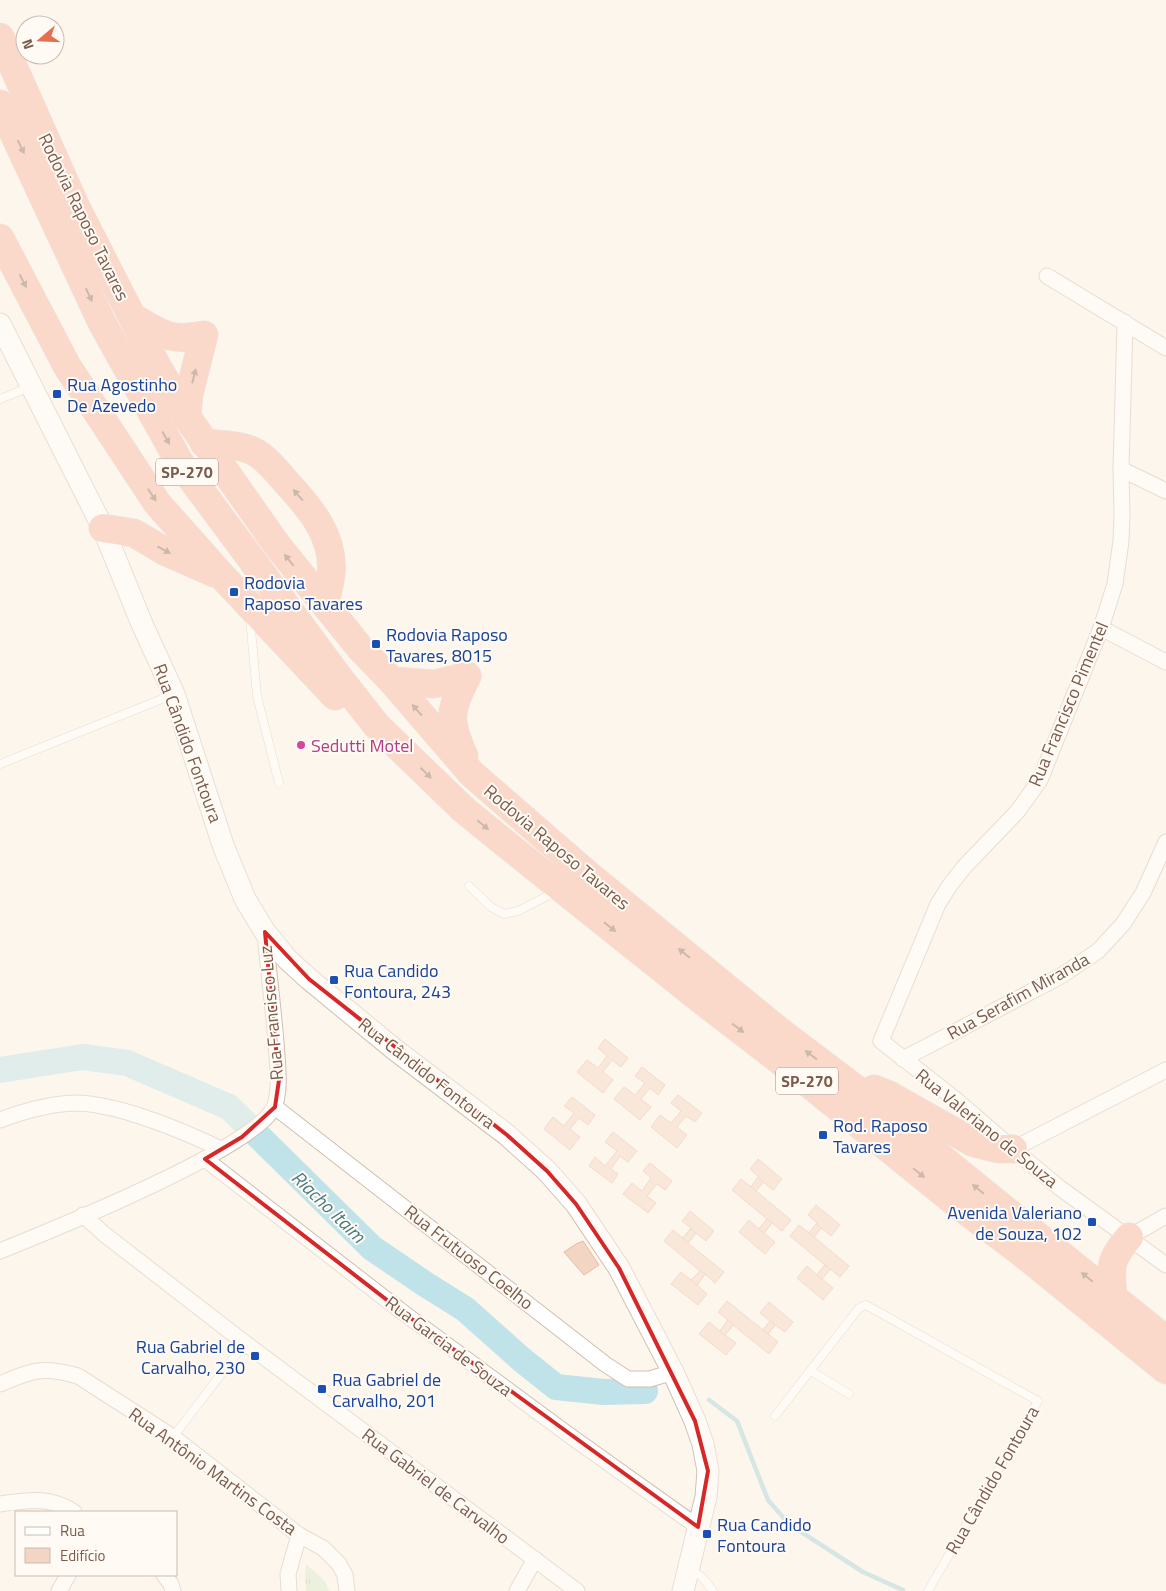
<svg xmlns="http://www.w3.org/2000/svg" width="1166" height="1591" viewBox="0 0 1166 1591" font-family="'Titillium Web',sans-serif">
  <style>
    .grass { fill: url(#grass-tufts) }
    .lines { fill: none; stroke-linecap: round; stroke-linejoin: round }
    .stream { stroke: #a5d3da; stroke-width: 4.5 }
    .river { stroke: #bfe3e8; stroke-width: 26 }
    .building { fill: #f3d5c3; stroke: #e6bba3 }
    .lane-casing { stroke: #d1beb0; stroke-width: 9 }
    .street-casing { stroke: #d1beb0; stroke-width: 17 }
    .secondary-casing { stroke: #d6c0b0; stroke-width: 23 }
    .highway-casing { stroke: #dad1cd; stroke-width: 29 }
    .lane { stroke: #fff; stroke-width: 8 }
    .street { stroke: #fff; stroke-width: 15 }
    .secondary { stroke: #fff; stroke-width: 21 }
    .highway { stroke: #f7b7a3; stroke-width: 28 }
    .oneway { fill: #936e5e }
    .marked { fill: none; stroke: #d62828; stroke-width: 4; stroke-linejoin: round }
    .transit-dot { fill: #1a4fb4; stroke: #fffaf3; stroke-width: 2 }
    .hotel-dot { fill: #d1479c; stroke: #fffaf3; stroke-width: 2 }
    .labels { text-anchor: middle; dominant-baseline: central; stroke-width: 4; stroke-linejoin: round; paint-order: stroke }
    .shield { fill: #fffaf3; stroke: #a28b7f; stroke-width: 1 }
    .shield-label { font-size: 16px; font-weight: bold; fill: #7a5c4d }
    .street-label { font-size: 18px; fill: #7a5c4d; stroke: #fffaf3 }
    .transit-label { font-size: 18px; fill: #164399; stroke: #fffaf3; text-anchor: start }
    .hotel-label { font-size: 18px; fill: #b23c85; stroke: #fffaf3; text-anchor: start }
    .water-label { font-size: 19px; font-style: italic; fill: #437c86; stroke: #fffaf3 }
  </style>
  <defs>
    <pattern id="grass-tufts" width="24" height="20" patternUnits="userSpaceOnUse" patternTransform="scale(1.25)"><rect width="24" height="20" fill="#d8ecc9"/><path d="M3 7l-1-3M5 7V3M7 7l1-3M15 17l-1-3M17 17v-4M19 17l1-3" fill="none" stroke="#b4c2a5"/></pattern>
  </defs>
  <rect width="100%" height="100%" fill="#fdf6ec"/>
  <polygon class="grass" points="306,1564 325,1581 329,1591 306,1591 305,1574"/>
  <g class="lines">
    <polyline class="stream" points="709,1400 737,1421 768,1500 789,1524 863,1572 903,1590"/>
    <polyline class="river" points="0,1070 83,1057 127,1063 229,1107 372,1248 425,1284 465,1309 521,1359 556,1387 604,1392 645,1391"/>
  </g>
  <g class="building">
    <polygon points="605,1039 628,1058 621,1067 612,1060 603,1072 613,1080 603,1093 577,1072 587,1060 598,1068 607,1056 598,1048"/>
    <polygon points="642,1067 665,1085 658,1095 650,1088 641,1099 651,1107 640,1120 614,1099 624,1087 635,1095 645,1083 635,1076"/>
    <polygon points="678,1095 702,1113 695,1122 686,1116 677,1127 687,1135 677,1148 651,1127 660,1115 671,1123 681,1111 671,1103"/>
    <polygon points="572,1097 595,1115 588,1125 579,1118 570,1129 580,1137 570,1150 544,1129 553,1117 564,1126 574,1113 564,1106"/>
    <polygon points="613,1132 637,1151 628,1162 620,1156 611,1169 618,1174 612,1183 589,1166 595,1157 605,1166 617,1151 605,1142"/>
    <polygon points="758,1159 782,1179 773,1190 763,1182 756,1191 791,1220 782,1231 772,1223 764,1233 775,1242 765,1254 739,1232 749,1220 759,1229 767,1219 732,1190 741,1179 751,1187 759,1177 750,1169"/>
    <polygon points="650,1163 672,1181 665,1190 657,1184 647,1196 656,1203 648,1213 623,1194 632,1183 642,1191 651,1178 643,1171"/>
    <polygon points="758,1177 763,1182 756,1191 751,1187"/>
    <polygon points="816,1205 840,1225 831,1236 821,1228 814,1237 849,1266 840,1277 830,1269 822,1279 833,1288 823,1300 797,1278 807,1266 817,1275 825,1265 790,1236 799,1225 809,1233 817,1223 808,1215"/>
    <polygon points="690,1211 714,1231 706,1241 696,1233 688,1243 724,1272 715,1283 705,1274 697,1285 707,1294 698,1305 671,1284 681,1272 691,1280 700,1271 664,1241 673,1230 683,1238 691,1228 682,1221"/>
    <polygon points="767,1219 772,1223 764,1233 759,1229"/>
    <polygon points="816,1224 821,1228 814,1237 809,1233"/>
    <polygon points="691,1229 696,1233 688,1243 683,1238"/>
    <polygon points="583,1241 599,1265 584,1275 564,1252 576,1244"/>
    <polygon points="825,1265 830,1269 822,1279 817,1275"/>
    <polygon points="700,1271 705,1274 697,1285 691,1280"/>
    <polygon points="727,1301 763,1330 770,1321 760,1313 769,1302 793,1322 785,1332 775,1325 768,1334 778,1342 769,1354 733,1325 725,1335 736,1343 726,1355 699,1334 709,1322 720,1331 728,1320 718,1312"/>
    <polygon points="728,1320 733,1325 725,1335 720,1331"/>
    <polygon points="770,1321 775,1325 768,1334 763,1330"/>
  </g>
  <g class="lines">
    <defs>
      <g id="lane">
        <polyline points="0,399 30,387"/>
        <polyline points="250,618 257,696 279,783"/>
        <polyline points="0,764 172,695"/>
        <polyline points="469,886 491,907 504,914 518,911 557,891"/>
        <polyline points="811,1371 849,1394"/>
        <polyline points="775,1416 859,1308 866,1305 1038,1401 928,1591"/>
        <polyline points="173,1437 245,1343"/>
        <polyline points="691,1570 702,1577 713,1591"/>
      </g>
      <g id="street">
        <polyline points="1047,276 1166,348"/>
        <polyline points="1125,322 1121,469 1122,514 1121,541 1115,584 1101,628 1040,780 1017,812 965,866 950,885 938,904 881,1041 955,1099 1013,1149 1060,1188 1166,1265"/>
        <polyline points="1121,469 1166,491"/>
        <polyline points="1101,628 1166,662"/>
        <polyline points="903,1059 1061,976 1098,951 1123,924 1143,893 1166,842"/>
        <polyline points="275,1107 605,1364 628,1379 650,1379 673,1372"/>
        <path d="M0 1120C24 1111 53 1103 79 1103 121 1105 183 1131 221 1149"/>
        <polyline points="1013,1149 1166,1070"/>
        <polyline points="205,1159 405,1314 569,1435 698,1527"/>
        <polyline points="83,1215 104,1234 245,1343 577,1591"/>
        <polyline points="1129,1237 1166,1216"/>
        <path d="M0 1251C47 1232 262 1146 275 1105 281 1085 277 1062 276 1042 273 1005 268 969 265 932"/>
        <path d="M0 1384C32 1370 43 1366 78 1376L173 1437 299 1535 323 1548 339 1564 345 1575 347 1591"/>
        <path d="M0 1504C28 1500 49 1496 74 1512"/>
        <polyline points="164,1575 171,1584 173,1591"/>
        <polyline points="59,1591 68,1575"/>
        <polyline points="289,1591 288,1574 299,1535"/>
        <polyline points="517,1591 535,1559"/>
      </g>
      <polyline id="secondary" points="0,324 103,528 142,624 174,694 223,845 245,899 265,932 287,959 309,979 394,1049 507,1135 547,1171 576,1204 619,1268 673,1372 695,1421 703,1444 708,1471 706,1497 683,1591"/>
      <g id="highway">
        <polyline points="0,37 75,205 157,366 187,417 277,545 360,648 392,681 472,774 586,873 778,1030 856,1089 1166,1340"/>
        <polyline points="0,104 102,323 180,463 340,679 377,726 463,809 496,836 700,999 787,1066 962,1208 1022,1253 1166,1370"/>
        <polyline points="0,238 67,366 157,503 221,575 335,696"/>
        <path d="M134 318C161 334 171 342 204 335L189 394 187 417"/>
        <path d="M204 443C220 445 239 444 253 451 267 458 277 472 287 483 310 508 335 537 331 574 330 584 327 594 325 604"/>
        <polyline points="103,528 134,533 166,552 214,573"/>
        <polyline points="392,681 434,684 467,676"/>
        <path d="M464 756C448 720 449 711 467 676"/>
        <polyline points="874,1089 889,1095 974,1143 998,1149 1013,1149"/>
        <path d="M1113 1298C1111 1267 1108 1262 1129 1237"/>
      </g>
    </defs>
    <use href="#lane" class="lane-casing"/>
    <use href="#street" class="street-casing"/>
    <use href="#secondary" class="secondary-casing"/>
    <use href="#highway" class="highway-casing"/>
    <use href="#lane" class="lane"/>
    <use href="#street" class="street"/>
    <use href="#secondary" class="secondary"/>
    <use href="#highway" class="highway"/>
  </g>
  <defs><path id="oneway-solid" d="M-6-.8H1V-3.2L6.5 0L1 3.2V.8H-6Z" transform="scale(1.25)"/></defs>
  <g class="oneway">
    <use href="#oneway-solid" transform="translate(21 147) rotate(64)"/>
    <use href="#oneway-solid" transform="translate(23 281) rotate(63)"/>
    <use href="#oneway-solid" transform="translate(89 295) rotate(65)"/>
    <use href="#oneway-solid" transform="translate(194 376) rotate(-76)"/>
    <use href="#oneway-solid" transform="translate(166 438) rotate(60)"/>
    <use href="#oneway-solid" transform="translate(152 495) rotate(56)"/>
    <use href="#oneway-solid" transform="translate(298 495) rotate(-131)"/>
    <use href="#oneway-solid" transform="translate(164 550) rotate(28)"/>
    <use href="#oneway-solid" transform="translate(289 560) rotate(-129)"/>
    <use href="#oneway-solid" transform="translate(417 710) rotate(-131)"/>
    <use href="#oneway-solid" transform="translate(426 773) rotate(44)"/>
    <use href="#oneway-solid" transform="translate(483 825) rotate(40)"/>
    <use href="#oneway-solid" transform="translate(610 927) rotate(38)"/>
    <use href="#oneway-solid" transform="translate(684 953) rotate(-141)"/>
    <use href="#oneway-solid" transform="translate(738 1028) rotate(37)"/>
    <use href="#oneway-solid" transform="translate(811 1055) rotate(-143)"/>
    <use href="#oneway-solid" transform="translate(919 1173) rotate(39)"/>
    <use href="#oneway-solid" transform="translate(978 1189) rotate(-141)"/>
    <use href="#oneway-solid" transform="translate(1087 1277) rotate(-141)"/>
  </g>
  <path d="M0 0H1166V1591H0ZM265 932 309 979 507 1135 547 1171 576 1204 619 1268 695 1421 708 1471 698 1527 405 1314 205 1159 242 1137 275 1107 279 1080Z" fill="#fdf6ec" fill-opacity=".55" fill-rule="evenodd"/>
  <path class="marked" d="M265 932 309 979 507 1135 547 1171 576 1204 619 1268 695 1421 708 1471 698 1527 405 1314 205 1159 242 1137 275 1107 279 1080Z"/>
  <g class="transit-dot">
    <rect x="52" y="389" width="10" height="10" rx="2.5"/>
    <rect x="229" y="587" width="10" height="10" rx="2.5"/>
    <rect x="371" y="639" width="10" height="10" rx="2.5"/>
    <rect x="329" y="975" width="10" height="10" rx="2.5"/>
    <rect x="818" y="1130" width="10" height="10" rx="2.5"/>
    <rect x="1087" y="1217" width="10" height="10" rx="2.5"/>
    <rect x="250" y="1351" width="10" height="10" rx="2.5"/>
    <rect x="317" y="1384" width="10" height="10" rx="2.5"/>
    <rect x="702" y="1529" width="10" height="10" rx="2.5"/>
  </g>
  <circle class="hotel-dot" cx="301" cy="745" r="5"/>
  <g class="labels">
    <g class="shield">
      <rect x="156" y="458.5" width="62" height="27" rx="4"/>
      <rect x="776" y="1067.5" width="62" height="27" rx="4"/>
    </g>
    <g class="shield-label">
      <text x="187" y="472">SP-270</text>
      <text x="807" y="1081">SP-270</text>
    </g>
    <g class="street-label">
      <text transform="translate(84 217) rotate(64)">Rodovia Raposo Tavares</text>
      <text transform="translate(1068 704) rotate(-67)">Rua Francisco Pimentel</text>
      <text transform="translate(188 743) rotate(70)">Rua Cândido Fontoura</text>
      <text transform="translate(557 847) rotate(40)">Rodovia Raposo Tavares</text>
      <text transform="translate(1018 996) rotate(-29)">Rua Serafim Miranda</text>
      <text transform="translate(271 1013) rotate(-95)">Rua Francisco Luz</text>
      <text transform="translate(427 1073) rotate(38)">Rua Cândido Fontoura</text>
      <text transform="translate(987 1128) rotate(39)">Rua Valeriano de Souza</text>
      <text transform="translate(469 1257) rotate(38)">Rua Frutuoso Coelho</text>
      <text transform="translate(449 1346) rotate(37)">Rua Garcia de Souza</text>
      <text transform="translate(213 1471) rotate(36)">Rua Antônio Martins Costa</text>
      <text transform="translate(992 1480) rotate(-60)">Rua Cândido Fontoura</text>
      <text transform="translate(436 1486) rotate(37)">Rua Gabriel de Carvalho</text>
    </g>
    <g class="transit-label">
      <text x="67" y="384">Rua Agostinho<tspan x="67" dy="21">De Azevedo</tspan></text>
      <text x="244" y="582">Rodovia<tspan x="244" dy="21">Raposo Tavares</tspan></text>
      <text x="386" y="634">Rodovia Raposo<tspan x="386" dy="21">Tavares, 8015</tspan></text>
      <text x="344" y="970">Rua Candido<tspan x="344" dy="21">Fontoura, 243</tspan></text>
      <text x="833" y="1125">Rod. Raposo<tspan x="833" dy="21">Tavares</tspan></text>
      <text x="1082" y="1212" text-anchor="end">Avenida Valeriano<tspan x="1082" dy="21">de Souza, 102</tspan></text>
      <text x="245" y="1346" text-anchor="end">Rua Gabriel de<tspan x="245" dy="21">Carvalho, 230</tspan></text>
      <text x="332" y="1379">Rua Gabriel de<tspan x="332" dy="21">Carvalho, 201</tspan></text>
      <text x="717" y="1524">Rua Candido<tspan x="717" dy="21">Fontoura</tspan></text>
    </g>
    <g class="hotel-label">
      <text x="311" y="745">Sedutti Motel</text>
    </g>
    <g class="water-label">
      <text transform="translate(329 1206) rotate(44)">Riacho Itaim</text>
    </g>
  </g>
  <rect x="15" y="1511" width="162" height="65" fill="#fffaf3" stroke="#cabbb1"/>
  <rect x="25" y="1527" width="25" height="8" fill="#ffffff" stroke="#cabbb1"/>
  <text x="60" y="1536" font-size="15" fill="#7a5c4d">Rua</text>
  <rect x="25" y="1548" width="25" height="15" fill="#f3d5c3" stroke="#cabbb1"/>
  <text x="60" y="1561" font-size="15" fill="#7a5c4d">Edifício</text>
  <g transform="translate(40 40) rotate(251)"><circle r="24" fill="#fffaf3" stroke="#cabbb1"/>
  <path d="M0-4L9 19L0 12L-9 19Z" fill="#e76f51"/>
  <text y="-8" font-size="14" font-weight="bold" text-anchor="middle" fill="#7a5c4d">N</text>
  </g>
</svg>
